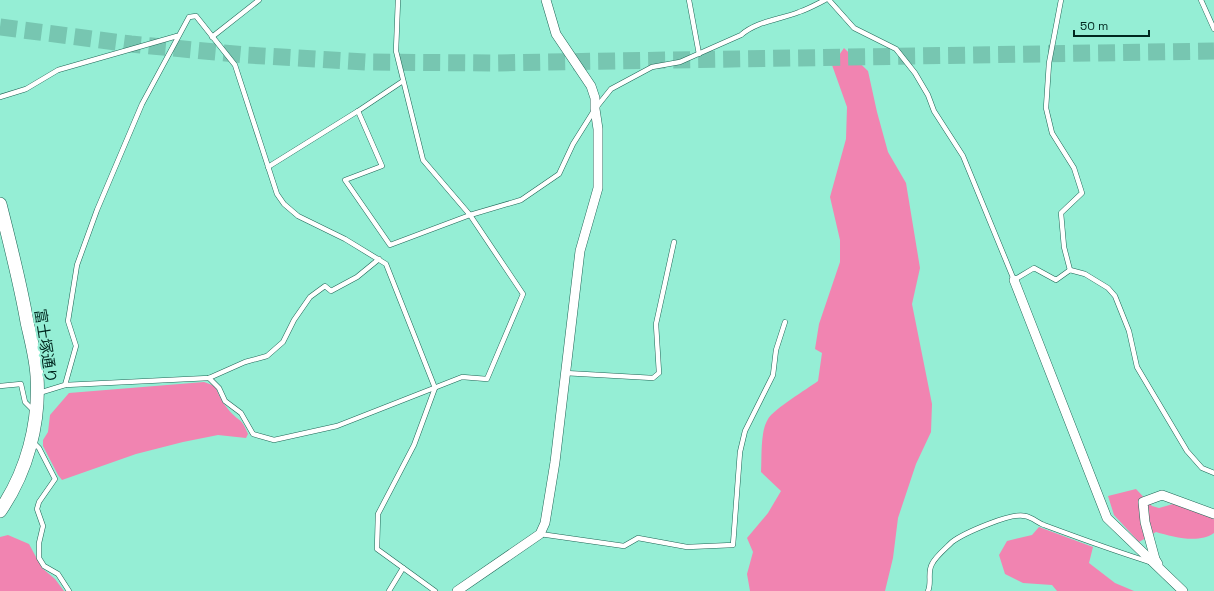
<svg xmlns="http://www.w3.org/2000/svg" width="1214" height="591" viewBox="0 0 1214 591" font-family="'Space Grotesk','Noto Sans JP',sans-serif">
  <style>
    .green { fill: #f184b1 }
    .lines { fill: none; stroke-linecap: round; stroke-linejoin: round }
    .highway-tunnel { stroke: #77c6b1; stroke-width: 17; stroke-dasharray: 17 8; stroke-linecap: butt }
    .lane-casing { stroke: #1e6555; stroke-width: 5.5 }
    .street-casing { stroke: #1e6555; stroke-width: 10 }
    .secondary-casing { stroke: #1e6555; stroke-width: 14 }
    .lane { stroke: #fff; stroke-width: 4.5 }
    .street { stroke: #fff; stroke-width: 9 }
    .secondary { stroke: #fff; stroke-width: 13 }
    .labels { text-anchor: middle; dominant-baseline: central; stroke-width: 4; stroke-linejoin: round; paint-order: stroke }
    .street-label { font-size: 15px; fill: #00271f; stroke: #95eed5 }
  </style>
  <rect width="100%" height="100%" fill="#95eed5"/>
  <g class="green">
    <path d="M844 48 868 71 877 112 888 152 906 183 920 268 912 304 932 404 931 432 916 464 898 518 893 558 885 591H750L747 574 753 552 747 538 768 513 781 491 761 472C762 457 760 432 768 419 774 409 807 389 818 381L822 353 815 349 819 324 840 262V240L830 197 846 139 847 107 832 65Z"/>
    <path d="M204 382 215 386C219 395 222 402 228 409 238 422 241 416 248 434L246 438 218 435 183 442 136 454 62 480 58 475 43 446V440L48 432 50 415 69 393Z"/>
    <path d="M1136 489 1152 506 1159 508 1173 504 1214 517V533C1199 544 1173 537 1156 532L1139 542 1114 515 1108 496Z"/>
    <polygon points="1039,527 1093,547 1089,563 1115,583 1134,591 1057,591 1052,585 1023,583 1005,574 999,555 1007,541 1032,535"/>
    <polygon points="8,535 29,544 42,568 55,579 64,591 0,591 0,537"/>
  </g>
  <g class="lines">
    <polyline class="highway-tunnel" points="0,27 131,44 246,55 367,62 492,63 1214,51"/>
    <defs>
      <g id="lane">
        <path d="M398 0 396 51 423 160 470 215 521 200 559 174 573 144 595 109 611 89 652 67 680 62 741 35C757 21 779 20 799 12 808 9 817 4 825 0"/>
        <polyline points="689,0 699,54"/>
        <polyline points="829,0 854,28 896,49 915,73 928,95 934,111 963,156 1014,280 1034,268 1056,280 1070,270"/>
        <polyline points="1061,0 1049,63 1046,108 1052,133 1074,168 1082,193 1061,213 1064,247 1070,270"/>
        <polyline points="1201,0 1214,29"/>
        <polyline points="212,37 259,0"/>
        <polyline points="0,97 26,89 58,70 177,36"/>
        <polyline points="358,111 403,81"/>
        <polyline points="1070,270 1085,274 1108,288 1115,296 1129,331 1137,367 1187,451 1202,468 1214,473"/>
        <polyline points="565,373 653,378 659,373 656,324 674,242"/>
        <polyline points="209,378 219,388 225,401 241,413 253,434 274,440 337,426 462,377 487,379 523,294 470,215 390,245 345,180 382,166 358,111 268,167"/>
        <polyline points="65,385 209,378 245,362 267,356 283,342 294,320 310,297 325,286 331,291 357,277 379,259"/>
        <polyline points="0,386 21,384 25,402 34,411"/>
        <polyline points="39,393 65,385 76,346 68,321 77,265 97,210 142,104 189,17 196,16 235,65 277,194 284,204 298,216 345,239 386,264 435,388 414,445 378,514 377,549 435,591"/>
        <polyline points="33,442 39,448 55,479 39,502 37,509 43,526 39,543 39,558 44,566 58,574 69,591"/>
        <polyline points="540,534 624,546 638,538 687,547 733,545 740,452 745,431 773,375 776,350 785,322"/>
        <polyline points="389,591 403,568"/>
        <path d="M928 591C932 583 927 572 932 564 935 557 946 548 952 542 964 533 1012 512 1025 516 1032 517 1038 523 1044 525 1079 538 1114 551 1150 562"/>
      </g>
      <g id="street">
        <polyline points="1014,280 1107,518 1183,591"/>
        <polyline points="1158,564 1155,559 1145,522 1143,502 1162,495 1214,514"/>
        <polyline points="457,591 540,534 545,523 555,462 580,251 598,188 598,129 595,109 595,98 591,86 556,34 546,0"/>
      </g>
      <path id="secondary" d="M0 204C10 243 20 282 27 322 31 340 36 358 37 376 40 423 27 472 0 511"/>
    </defs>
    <use href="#lane" class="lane-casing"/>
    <use href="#street" class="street-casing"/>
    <use href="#secondary" class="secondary-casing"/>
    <use href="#lane" class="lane"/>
    <use href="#street" class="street"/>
    <use href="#secondary" class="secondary"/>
  </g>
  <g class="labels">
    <g class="street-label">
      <text transform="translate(46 346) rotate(81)">富士塚通り</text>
    </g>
  </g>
  <path d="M1074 30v6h75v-6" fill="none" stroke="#00271f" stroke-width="2"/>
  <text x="1080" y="30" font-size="12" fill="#00271f" stroke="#95eed5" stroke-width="3" paint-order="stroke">50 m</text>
</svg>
